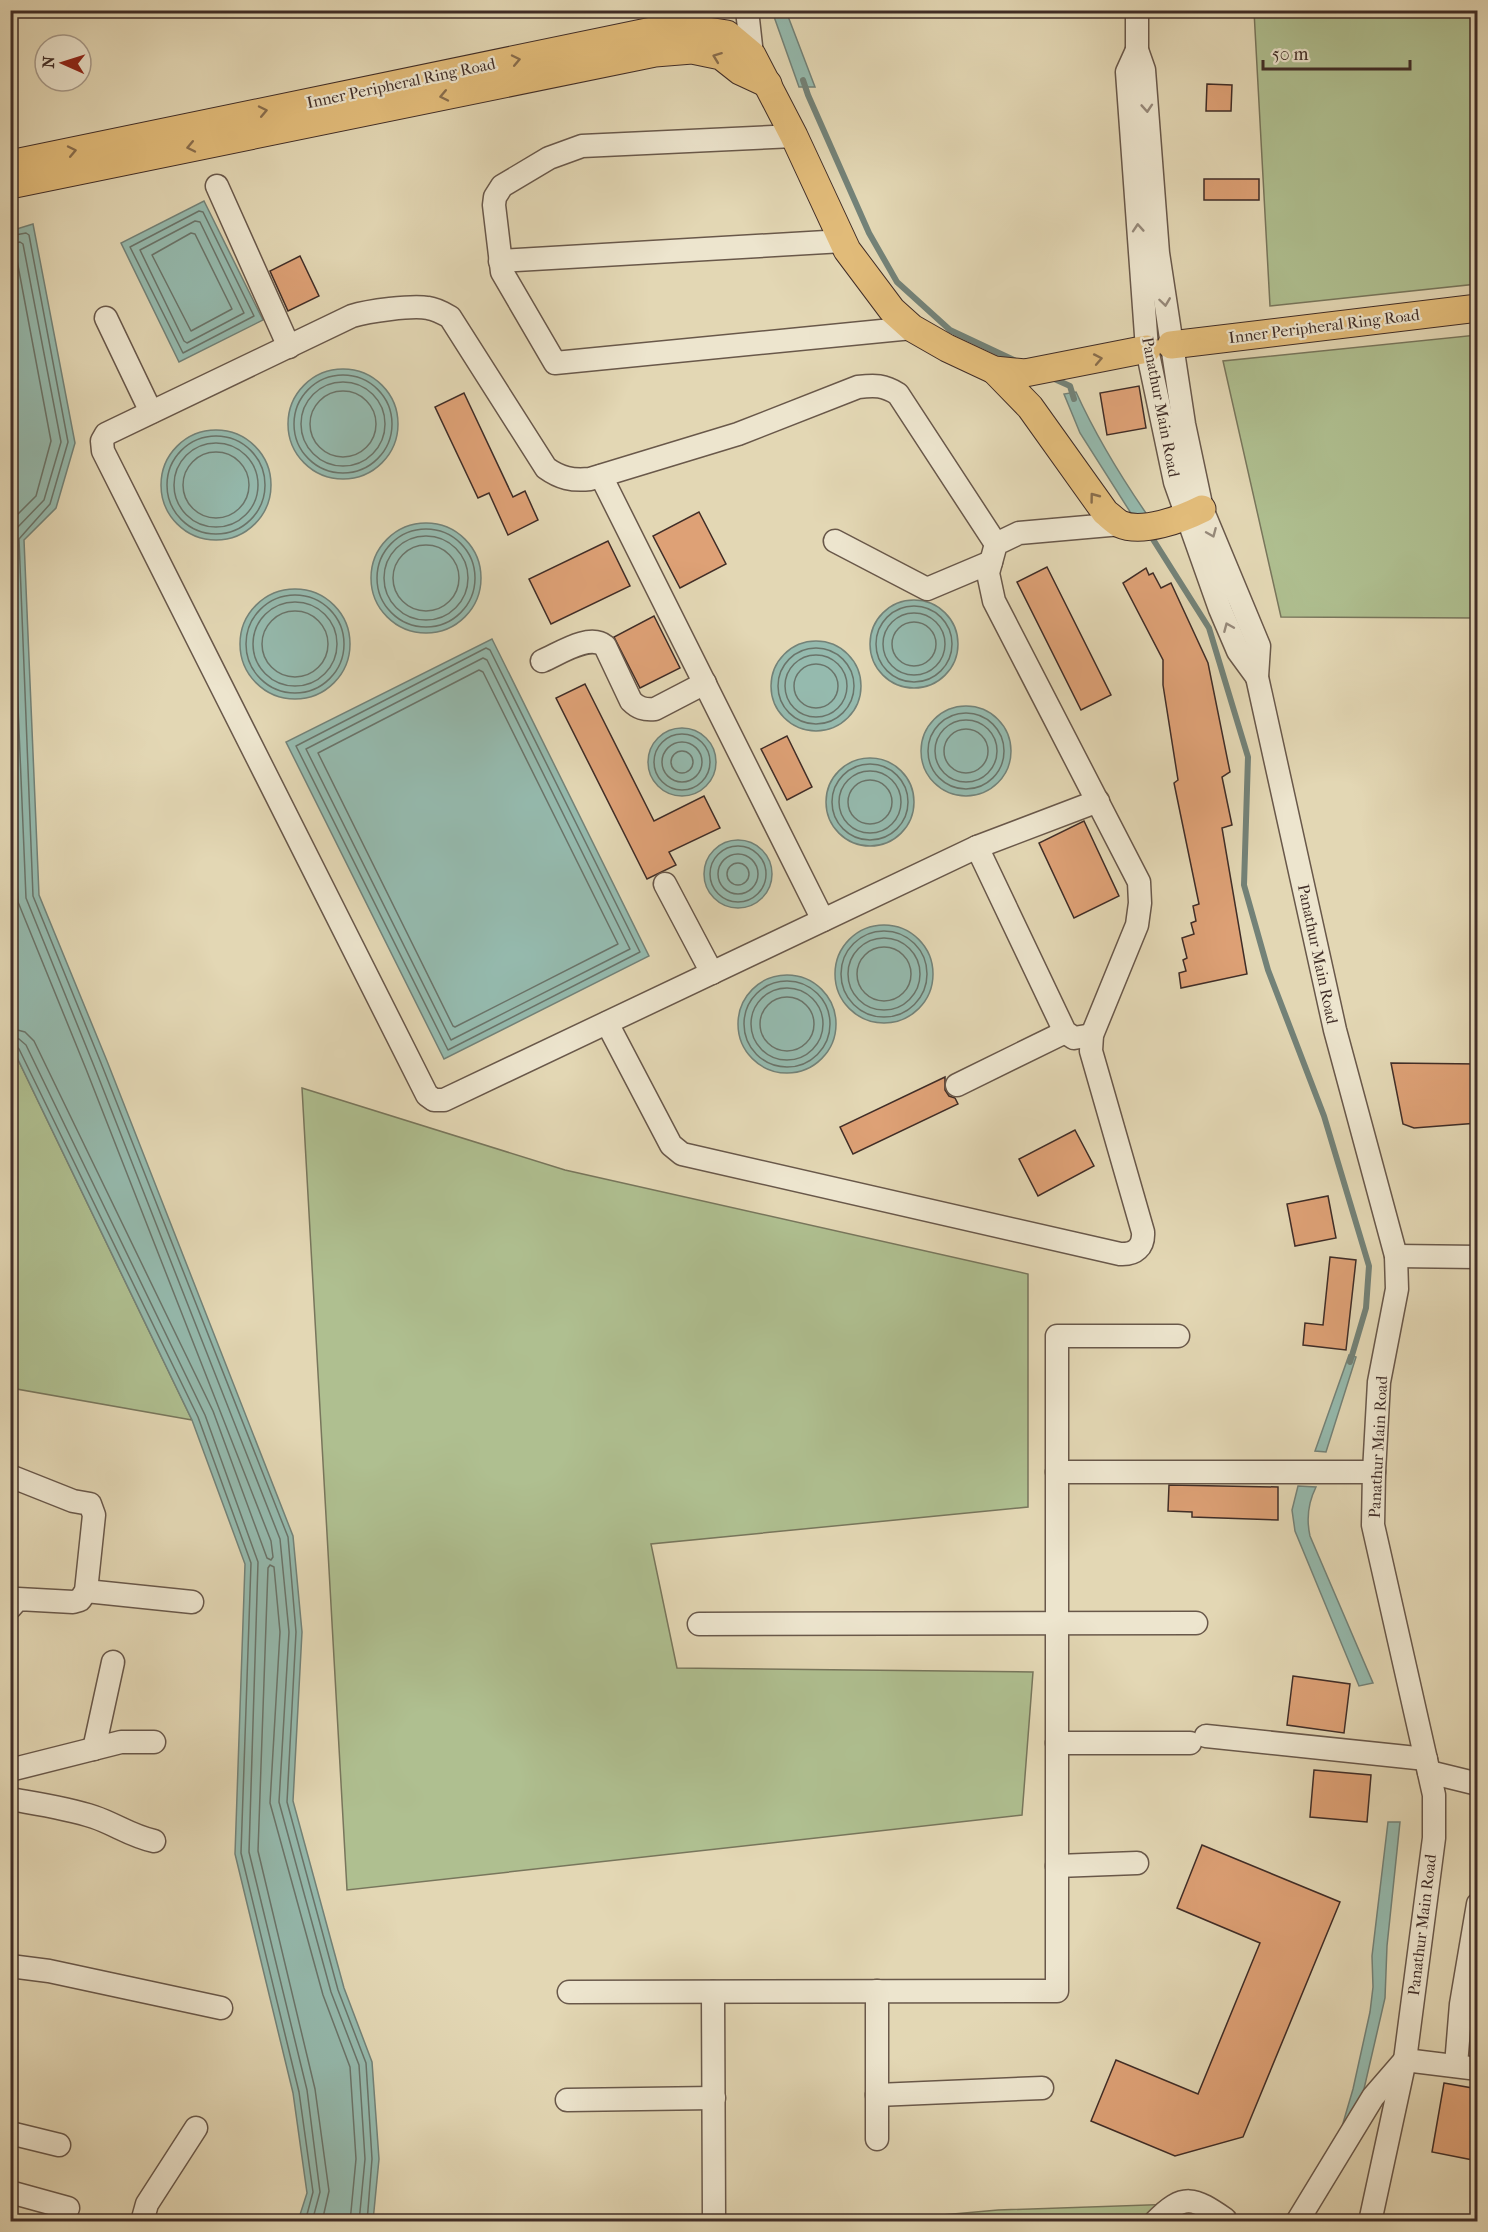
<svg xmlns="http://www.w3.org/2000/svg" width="1488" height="2232" viewBox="0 0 1488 2232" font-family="'IM FELL French Canon',serif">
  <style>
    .green { fill: #afbf90; stroke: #78765c; stroke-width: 1.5 }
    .water { fill: #95baae; stroke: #738278; stroke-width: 1.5 }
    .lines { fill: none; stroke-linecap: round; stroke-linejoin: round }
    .shore { stroke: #6a746a; stroke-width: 1.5 }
    .stream { stroke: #738278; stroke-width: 6 }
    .building { fill: #dea176; stroke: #402d27; stroke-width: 1.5 }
    .minor-casing { stroke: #69584a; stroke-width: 25 }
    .major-casing { stroke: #402d27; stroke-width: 29 }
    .minor { stroke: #ede5ce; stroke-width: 22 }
    .major { stroke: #e2bc7a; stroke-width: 27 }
    .oneway { stroke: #896d4c }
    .oneway2 { stroke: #96897a }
    .labels { text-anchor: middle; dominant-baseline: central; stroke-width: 4.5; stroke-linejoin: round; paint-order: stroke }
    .street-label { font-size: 16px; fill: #402d27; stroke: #ede5ce }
  </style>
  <rect width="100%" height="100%" fill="#e3d7b4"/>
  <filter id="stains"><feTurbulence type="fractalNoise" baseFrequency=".00333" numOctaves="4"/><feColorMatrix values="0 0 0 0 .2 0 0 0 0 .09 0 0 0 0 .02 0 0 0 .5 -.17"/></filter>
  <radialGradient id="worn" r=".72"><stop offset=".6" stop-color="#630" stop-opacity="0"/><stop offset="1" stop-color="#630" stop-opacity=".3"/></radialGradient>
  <g class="green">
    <polygon points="1254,11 1477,11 1477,284 1270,306"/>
    <polygon points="1477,335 1477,618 1281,617 1223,361"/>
    <polygon points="11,1045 192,1420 11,1388"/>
    <polygon points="302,1088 565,1170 1028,1274 1028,1507 651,1544 677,1668 1033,1672 1022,1815 347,1890"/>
    <polygon points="1176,2204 1156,2221 863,2222 998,2210"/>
  </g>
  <g class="water">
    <polygon points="772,11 786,11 815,87 799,87"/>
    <polygon points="204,201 263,320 179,362 121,243"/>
    <polygon points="33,224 75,443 56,508 24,540 39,895 107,1061 293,1536 302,1632 293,1801 344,1988 372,2062 379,2159 373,2221 298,2221 307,2193 293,2093 235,1854 245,1564 192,1420 11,1045 10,231"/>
    <circle cx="343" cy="424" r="55"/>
    <path d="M1076 392C1096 436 1121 477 1148 516L1134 518 1080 433 1064 394Z"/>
    <circle cx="216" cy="485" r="55"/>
    <circle cx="426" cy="578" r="55"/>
    <circle cx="295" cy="644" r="55"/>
    <circle cx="914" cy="644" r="44"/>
    <polygon points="492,639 649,956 444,1059 286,742"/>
    <circle cx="816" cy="686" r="45"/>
    <circle cx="966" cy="751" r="45"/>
    <circle cx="682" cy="762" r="34"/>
    <circle cx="870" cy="802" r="44"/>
    <circle cx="738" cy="874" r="34"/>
    <circle cx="884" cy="974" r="49"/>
    <circle cx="787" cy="1024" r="49"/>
    <polygon points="1349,1355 1356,1357 1326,1452 1315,1451"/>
    <path d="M1298 1486 1316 1487C1308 1503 1306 1518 1310 1536L1373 1683 1359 1686 1295 1531 1292 1510Z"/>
    <polygon points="1388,1822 1400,1822 1387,1946 1385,1998 1358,2115 1339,2137 1353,2089 1370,2012 1373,1987 1372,1956"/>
  </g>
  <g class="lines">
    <g class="shore">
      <polygon points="199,211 203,212 254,316 183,353 130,247"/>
      <polygon points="195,221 200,222 244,313 187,343 184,341 140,250"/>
      <polygon points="191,233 195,234 232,309 191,331 152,255"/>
      <polyline points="10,236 26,233 29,235 68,442 50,504 19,539 33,896 101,1063 288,1537 296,1632 287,1802 338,1990 366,2063 372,2159 367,2222"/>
      <polyline points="10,244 20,242 23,244 61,442 44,500 15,530 11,538 26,898 94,1066 280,1539 289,1632 279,1802 331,1992 359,2065 365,2159 359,2222"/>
      <polyline points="10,253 16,255 51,441 36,496 10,522"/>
      <circle cx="343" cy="424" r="49"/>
      <circle cx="343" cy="424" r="42"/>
      <circle cx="343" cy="424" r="33"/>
      <circle cx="216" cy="485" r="49"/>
      <circle cx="216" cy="485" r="42"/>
      <circle cx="216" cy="485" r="33"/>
      <circle cx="426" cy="578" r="49"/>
      <circle cx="426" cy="578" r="42"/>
      <circle cx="426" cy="578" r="33"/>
      <circle cx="295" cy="644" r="49"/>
      <circle cx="295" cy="644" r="42"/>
      <circle cx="914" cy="644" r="38"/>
      <circle cx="295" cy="644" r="33"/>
      <circle cx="914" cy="644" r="31"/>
      <circle cx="914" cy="644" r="22"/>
      <circle cx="816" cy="686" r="38"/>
      <polygon points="486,648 490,650 640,952 448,1050 296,746"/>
      <circle cx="816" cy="686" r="31"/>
      <polygon points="483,658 487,660 630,949 451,1040 306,749"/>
      <circle cx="816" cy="686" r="22"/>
      <polygon points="479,670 483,672 618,944 455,1027 453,1026 318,753"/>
      <circle cx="966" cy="751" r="38"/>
      <circle cx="966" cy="751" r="31"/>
      <circle cx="966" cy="751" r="22"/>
      <circle cx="682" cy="762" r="28"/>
      <circle cx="682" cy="762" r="20"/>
      <polyline points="10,748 18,902 86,1069 271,1541 273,1557 271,1560 267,1558 213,1411 34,1041 25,1032 10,1028"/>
      <circle cx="682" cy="762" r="11"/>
      <circle cx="870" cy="802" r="38"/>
      <circle cx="870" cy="802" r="31"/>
      <circle cx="870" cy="802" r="22"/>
      <circle cx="738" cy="874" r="28"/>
      <circle cx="738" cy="874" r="20"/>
      <circle cx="738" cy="874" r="11"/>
      <circle cx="884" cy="974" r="43"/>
      <circle cx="884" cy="974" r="36"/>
      <circle cx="884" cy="974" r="27"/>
      <circle cx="787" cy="1024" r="43"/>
      <circle cx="787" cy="1024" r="36"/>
      <circle cx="787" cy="1024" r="27"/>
      <polyline points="10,1037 19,1039 26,1045 205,1415 258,1562 249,1852 307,2090 320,2192 312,2222"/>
      <polyline points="10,1045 15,1045 19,1049 198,1417 251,1563 241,1853 299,2092 313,2192 305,2222"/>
      <polyline points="322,2222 329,2191 315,2089 258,1851 268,1568 270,1565 274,1567 280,1632 270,1803 323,1995 350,2067 356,2159 350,2222"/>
    </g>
    <g class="stream">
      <polyline points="803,80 808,95 869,233 897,282 950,330 1016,361"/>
      <polyline points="1050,377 1070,386 1074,399"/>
      <polyline points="1149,533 1209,628 1248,757 1244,885 1268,970 1324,1116 1369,1266 1366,1308 1350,1362"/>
    </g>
  </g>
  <g class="building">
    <polygon points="1207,84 1232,85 1231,111 1206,111"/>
    <rect x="1204" y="179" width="55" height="21"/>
    <polygon points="300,256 319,296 288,311 270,271"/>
    <polygon points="1139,386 1146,428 1107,435 1100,393"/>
    <polygon points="464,393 513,497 525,491 538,520 508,535 489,493 478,498 435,407"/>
    <polygon points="699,512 726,564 680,588 653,536"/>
    <polygon points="608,541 630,586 551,624 529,579"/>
    <polygon points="1047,567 1111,695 1081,710 1017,582"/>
    <polygon points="1146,568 1149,575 1153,573 1161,588 1171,583 1208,663 1230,772 1222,777 1232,825 1222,828 1247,974 1181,988 1179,973 1186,971 1183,960 1187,958 1182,938 1194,934 1191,923 1196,921 1193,906 1199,904 1174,783 1178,780 1163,685 1163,660 1123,583"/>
    <polygon points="654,616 680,668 640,688 614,637"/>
    <polygon points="585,684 654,821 704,796 720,828 669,852 676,865 647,879 556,698"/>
    <polygon points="787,736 812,787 787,800 761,749"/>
    <polygon points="1084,821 1119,896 1074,918 1039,843"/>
    <polygon points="1391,1063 1478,1064 1478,1123 1414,1128 1403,1124"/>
    <polygon points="945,1077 945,1090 949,1096 955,1098 958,1104 853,1154 840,1127"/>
    <polygon points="1075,1130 1094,1166 1038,1196 1019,1159"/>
    <polygon points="1328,1196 1336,1238 1295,1246 1287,1204"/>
    <polygon points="1330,1257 1356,1260 1346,1350 1303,1345 1305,1323 1323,1325"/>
    <polygon points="1169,1485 1278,1487 1278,1520 1192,1517 1192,1512 1168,1511"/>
    <polygon points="1293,1676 1350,1684 1344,1733 1287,1725"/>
    <polygon points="1314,1770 1371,1775 1367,1822 1310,1817"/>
    <polygon points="1202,1845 1340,1902 1243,2137 1175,2156 1091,2121 1116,2060 1198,2094 1260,1943 1177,1908"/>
    <polygon points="1444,2083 1478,2089 1478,2161 1432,2152"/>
  </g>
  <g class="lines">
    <defs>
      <g id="minor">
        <polyline points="747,10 752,55"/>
        <polyline points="1137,10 1137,50 1144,70 1158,253 1184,424 1202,509 1259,646 1257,677 1335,1030 1396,1256 1397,1289 1379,1382 1374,1472 1373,1525 1434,1795 1434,1838 1405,2060 1370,2222"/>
        <polyline points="1137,50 1127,72 1147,349 1175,482 1220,609 1238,651 1257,677"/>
        <polyline points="794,136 582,146 549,158 502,186 495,197 494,205 502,272 555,363 912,328"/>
        <polyline points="217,186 289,347"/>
        <polyline points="500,261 843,241"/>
        <polyline points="106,318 151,412"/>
        <polyline points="601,476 823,920"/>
        <polyline points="835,541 927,589 991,562"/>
        <path d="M996 544 898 394C884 385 875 385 858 387L738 434 590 479C572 481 560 478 546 468L450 317C443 313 436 309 428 308 412 305 368 311 352 316L106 434 102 441 103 451 427 1095 434 1100H444L977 847 1098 801"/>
        <path d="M542 661C559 654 589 633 605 646L631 701C638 708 644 710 655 709L705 683"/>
        <polyline points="977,847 1065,1032 1074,1038 1092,1035"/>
        <polyline points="665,884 712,973"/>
        <path d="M607 1023 671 1145 682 1154 1120 1254C1135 1255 1144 1247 1143 1232L1091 1051 1092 1035 1137 925 1140 903 1139 882 994 601 988 573 996 544 1019 533 1121 524"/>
        <polyline points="957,1085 1065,1032"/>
        <polyline points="1396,1256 1478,1257"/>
        <polyline points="1057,1472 1374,1472"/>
        <polyline points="10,1476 73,1501 90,1504 94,1515 86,1591 80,1600 73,1602 18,1599 10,1608"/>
        <polyline points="86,1591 192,1602"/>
        <polyline points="699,1624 1196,1623"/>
        <polyline points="1206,1736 1426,1759"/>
        <polyline points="1057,1743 1190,1743"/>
        <polyline points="94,1749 113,1662"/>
        <polyline points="10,1770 121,1742 154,1742"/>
        <polyline points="1429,1772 1478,1784"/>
        <path d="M10 1799C38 1804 67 1808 94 1817 115 1824 131 1836 154 1841"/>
        <polyline points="1057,1866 1137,1863"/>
        <polyline points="10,1966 49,1971 221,2008"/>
        <polyline points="877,1991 877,2139"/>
        <polyline points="569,1992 1057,1991 1057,1336 1178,1336"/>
        <polyline points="713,1992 714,2216"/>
        <polyline points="1456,2065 1461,2004 1478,1904"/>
        <polyline points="877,2095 1042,2088"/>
        <polyline points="567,2100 714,2098"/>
        <polyline points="10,2133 59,2145"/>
        <polyline points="10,2192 68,2208"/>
        <polyline points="142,2222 147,2204 196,2128"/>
        <path d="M1155 2222C1184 2192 1194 2198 1225 2219L1226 2222"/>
        <polyline points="1297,2222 1373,2097 1405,2060 1478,2069"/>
      </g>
      <g id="major">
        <polyline points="10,164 652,31 682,27 727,34 752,55 794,136 847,250 892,310 912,328 947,348 994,370 1025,373 1147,349"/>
        <polyline points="10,185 655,53 692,50 721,56 740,71 768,84"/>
        <polyline points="1171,345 1478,308"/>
        <path d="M994 370 1030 407 1105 512C1110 516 1115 521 1120 524 1142 534 1182 519 1202 509"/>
      </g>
    </defs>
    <use href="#minor" class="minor-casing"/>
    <use href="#major" class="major-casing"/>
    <use href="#minor" class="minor"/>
    <use href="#major" class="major"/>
  </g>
  <defs><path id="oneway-chevron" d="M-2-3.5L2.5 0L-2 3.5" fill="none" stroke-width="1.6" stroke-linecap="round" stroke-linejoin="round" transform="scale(1.5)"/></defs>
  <g class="oneway">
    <use href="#oneway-chevron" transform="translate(717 57) rotate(-159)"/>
    <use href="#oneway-chevron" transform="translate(516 60) rotate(-12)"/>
    <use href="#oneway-chevron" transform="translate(444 96) rotate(168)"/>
    <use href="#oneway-chevron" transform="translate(263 111) rotate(-12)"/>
    <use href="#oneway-chevron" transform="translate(191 147) rotate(168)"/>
    <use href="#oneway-chevron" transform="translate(72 151) rotate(-12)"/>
    <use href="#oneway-chevron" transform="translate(1098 359) rotate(-11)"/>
    <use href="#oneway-chevron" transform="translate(1094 497) rotate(-127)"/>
  </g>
  <g class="oneway2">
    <use href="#oneway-chevron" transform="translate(1147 108) rotate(86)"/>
    <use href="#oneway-chevron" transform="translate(1138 228) rotate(-94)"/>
    <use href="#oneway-chevron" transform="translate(1165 302) rotate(82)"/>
    <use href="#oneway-chevron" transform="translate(1212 533) rotate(67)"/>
    <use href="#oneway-chevron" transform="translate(1228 627) rotate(-113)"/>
  </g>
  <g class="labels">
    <g class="street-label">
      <text transform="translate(401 83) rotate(-12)">Inner Peripheral Ring Road</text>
      <text transform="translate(1324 326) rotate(-7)">Inner Peripheral Ring Road</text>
      <text transform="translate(1161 407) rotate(79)">Panathur Main Road</text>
      <text transform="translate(1318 954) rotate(78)">Panathur Main Road</text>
      <text transform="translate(1378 1447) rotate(-87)">Panathur Main Road</text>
      <text transform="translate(1422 1925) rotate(-83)">Panathur Main Road</text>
    </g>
  </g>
  <rect width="1488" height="2232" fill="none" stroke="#e3d7b4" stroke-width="36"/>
  <rect x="12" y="12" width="1464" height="2208" fill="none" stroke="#402d27" stroke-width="3"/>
  <rect x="18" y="18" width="1452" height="2196" fill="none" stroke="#402d27" stroke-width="1.5"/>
  <g transform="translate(63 63) rotate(273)"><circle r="28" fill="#ede5ce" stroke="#a89b8b" stroke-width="1.5"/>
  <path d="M0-4.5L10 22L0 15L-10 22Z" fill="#8f2418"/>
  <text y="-9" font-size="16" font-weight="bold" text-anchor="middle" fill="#402d27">N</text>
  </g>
  <path d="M1263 60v9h147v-9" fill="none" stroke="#402d27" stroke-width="3"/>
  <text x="1272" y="60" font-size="18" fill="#402d27" stroke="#ede5ce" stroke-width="4.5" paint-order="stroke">50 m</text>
  <rect width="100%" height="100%" filter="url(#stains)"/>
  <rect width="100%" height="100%" fill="url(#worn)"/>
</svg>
